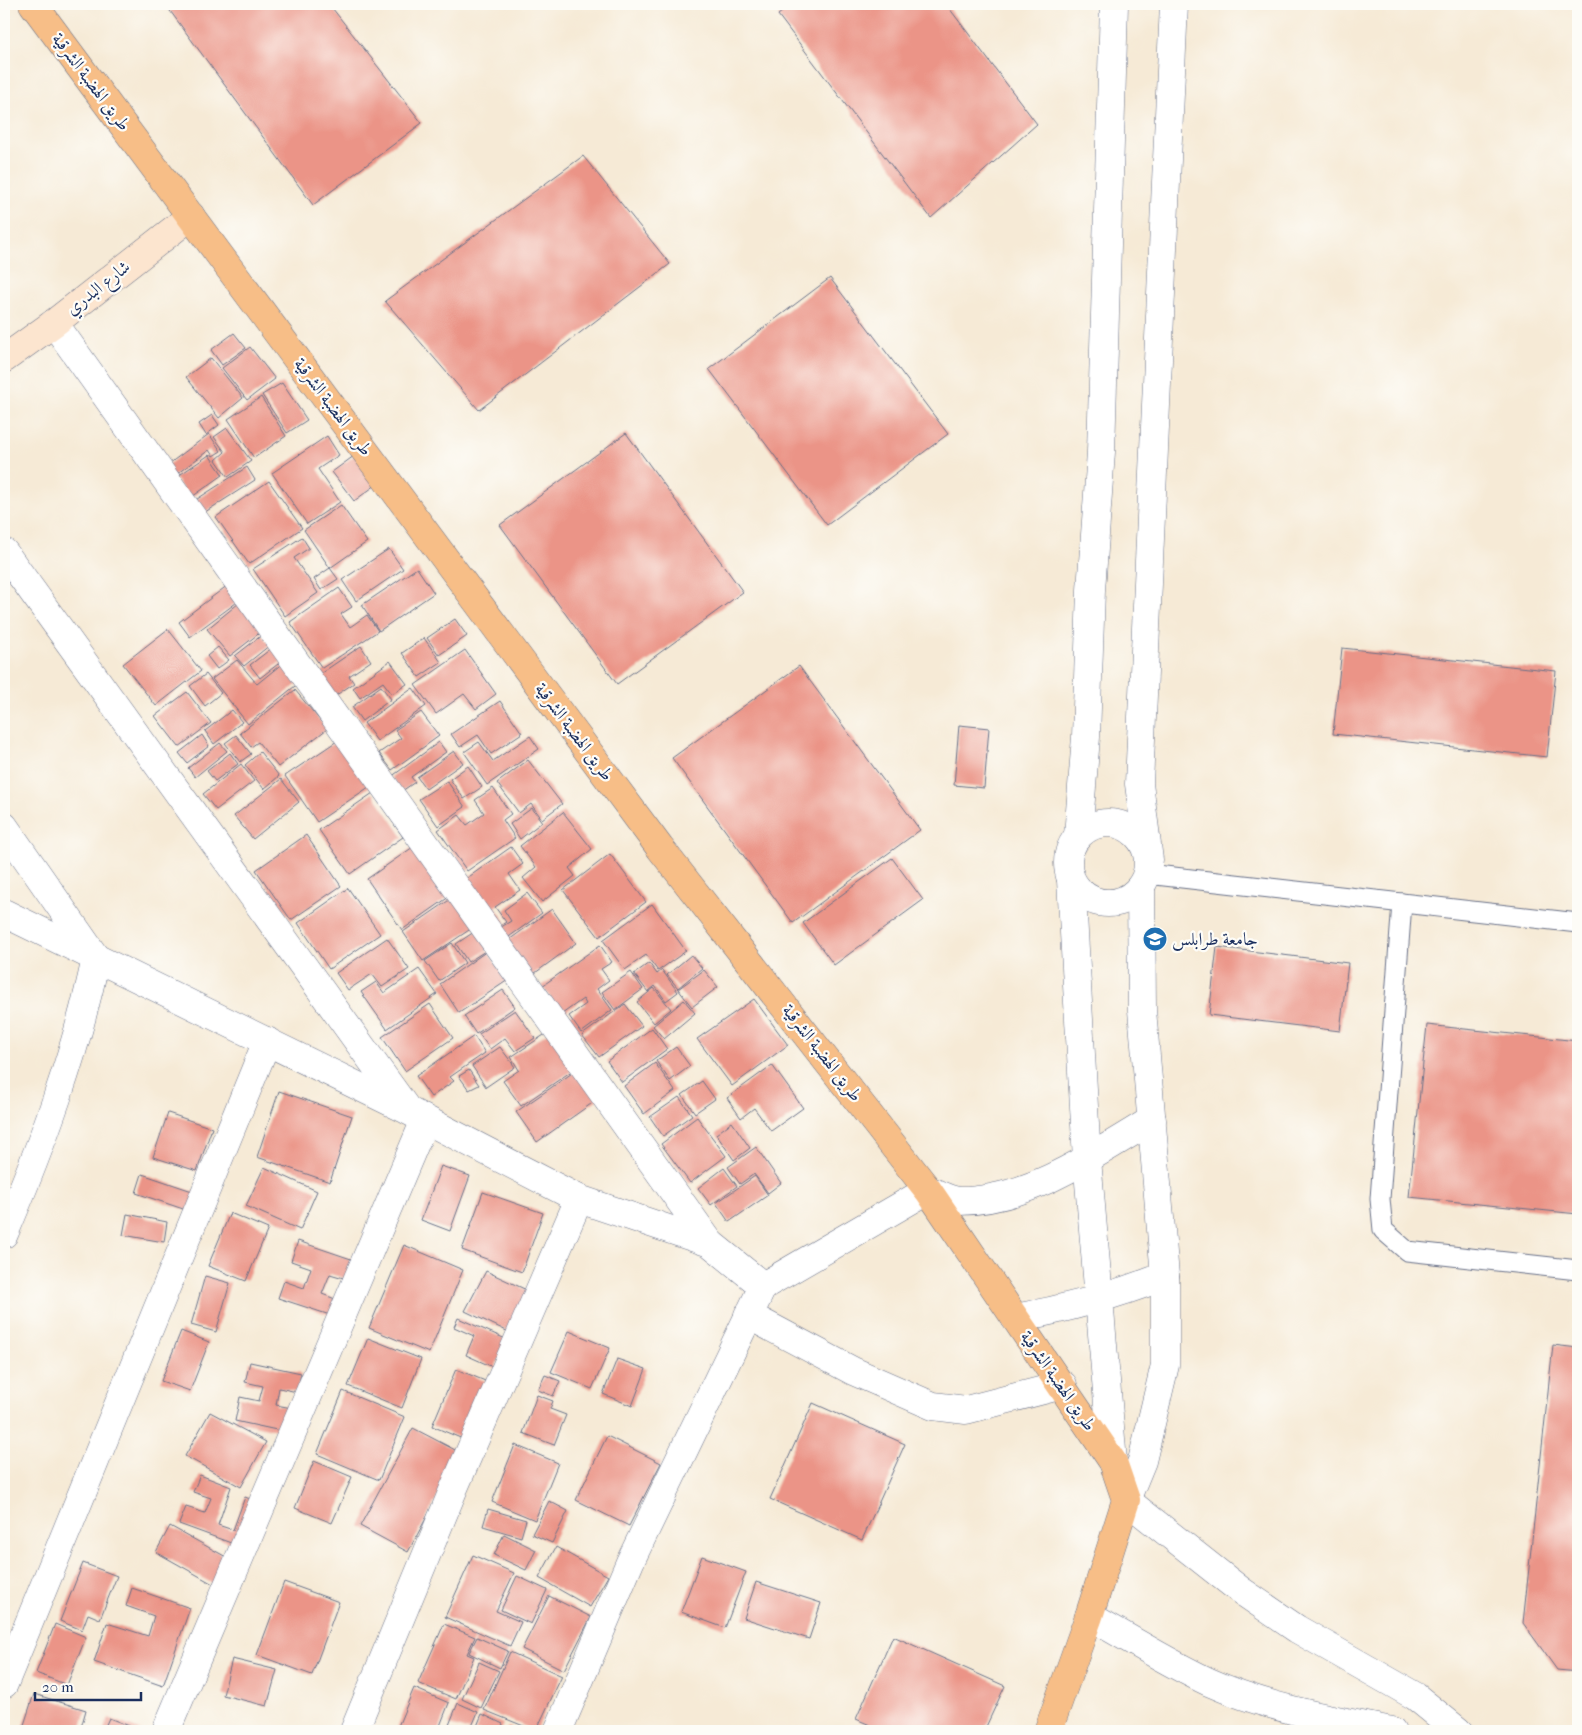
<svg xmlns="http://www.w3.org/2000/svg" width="1582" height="1735" viewBox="0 0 1582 1735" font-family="'IM FELL French Canon',Amiri,serif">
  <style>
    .building { fill: #eb9487 }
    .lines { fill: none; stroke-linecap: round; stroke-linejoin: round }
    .lane-casing { stroke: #687088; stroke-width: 21 }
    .street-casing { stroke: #687088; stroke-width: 29 }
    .secondary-casing { stroke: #687088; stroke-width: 29 }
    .primary-casing { stroke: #687088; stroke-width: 29 }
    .lane { stroke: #fff; stroke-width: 19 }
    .street { stroke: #fff; stroke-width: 28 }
    .secondary { stroke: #fce5cf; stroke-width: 28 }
    .primary { stroke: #f7be87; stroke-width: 28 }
    .labels { text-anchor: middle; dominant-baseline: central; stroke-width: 4.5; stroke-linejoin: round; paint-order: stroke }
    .street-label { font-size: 18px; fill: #1b2f5e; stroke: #fdfcf7 }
    .poi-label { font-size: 18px; fill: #1b2f5e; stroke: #fdfcf7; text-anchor: start }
  </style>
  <rect width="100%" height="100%" fill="#fdfcf7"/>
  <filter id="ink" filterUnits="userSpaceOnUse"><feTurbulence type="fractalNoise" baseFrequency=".02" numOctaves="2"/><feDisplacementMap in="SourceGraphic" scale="10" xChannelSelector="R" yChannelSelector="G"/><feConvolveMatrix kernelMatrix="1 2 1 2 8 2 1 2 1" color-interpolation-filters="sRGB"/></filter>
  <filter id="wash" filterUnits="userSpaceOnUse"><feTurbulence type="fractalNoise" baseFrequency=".0096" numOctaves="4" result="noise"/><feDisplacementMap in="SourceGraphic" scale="20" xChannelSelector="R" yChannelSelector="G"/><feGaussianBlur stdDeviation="1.12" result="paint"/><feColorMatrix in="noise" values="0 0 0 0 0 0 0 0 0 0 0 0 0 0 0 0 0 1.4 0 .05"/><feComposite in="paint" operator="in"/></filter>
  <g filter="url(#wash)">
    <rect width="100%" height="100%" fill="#f6ead6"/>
    <g id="blocks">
      <g class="building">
        <polygon points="165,4 329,4 422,123 313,205"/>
        <polygon points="792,4 946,4 1037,124 931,218 778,15"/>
        <polygon points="583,156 670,264 479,410 385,301"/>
        <polygon points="830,278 948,434 827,525 709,369"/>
        <polygon points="234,333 246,348 222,365 211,350"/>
        <polygon points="250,347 275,379 247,400 222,368"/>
        <polygon points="211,358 243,398 219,418 186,377"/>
        <polygon points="282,383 307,420 287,433 262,395"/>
        <polygon points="261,397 286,436 254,458 228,419"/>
        <polygon points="212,415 219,425 206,435 199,424"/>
        <polygon points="227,428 251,461 228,477 216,460 225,452 214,437"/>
        <polygon points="626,433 743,592 617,684 500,525"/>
        <polygon points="209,434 221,451 213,456 209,450 170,479 162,469"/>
        <polygon points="327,436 339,455 318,469 340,502 307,524 272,473"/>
        <polygon points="358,453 380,482 354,501 332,472"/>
        <polygon points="209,455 223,475 189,499 175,478"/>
        <polygon points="247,467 255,480 202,514 194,501"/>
        <polygon points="269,481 302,528 249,564 216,517"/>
        <polygon points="341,505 367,542 330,568 304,530"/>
        <polygon points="302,537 309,548 294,558 318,593 285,616 253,569"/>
        <polygon points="389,549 403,569 356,601 342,580"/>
        <polygon points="330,568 338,579 321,590 314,579"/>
        <polygon points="417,568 434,593 379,631 362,605"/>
        <polygon points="232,582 244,597 190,637 179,622"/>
        <polygon points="339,588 352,607 341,614 350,627 367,615 378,631 322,668 290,622"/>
        <polygon points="239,603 262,631 230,656 207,629"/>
        <polygon points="455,619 467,636 439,655 427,638"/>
        <polygon points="168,629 201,671 156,706 123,664"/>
        <polygon points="262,635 270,645 244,666 235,656"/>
        <polygon points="424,638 441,662 419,677 402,653"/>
        <polygon points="277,644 287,657 260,678 250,665"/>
        <polygon points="361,646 371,661 349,676 354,683 332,698 317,676"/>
        <polygon points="218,647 229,660 217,669 207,656"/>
        <polygon points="1342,648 1556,671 1547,757 1333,734"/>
        <polygon points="465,650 496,694 476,709 464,694 436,714 415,685"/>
        <polygon points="237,660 257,684 284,662 300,682 248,724 212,679"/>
        <polygon points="390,661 407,684 392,694 383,682 360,698 353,688"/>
        <polygon points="799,666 920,830 793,923 672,758"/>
        <polygon points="206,674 221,693 205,706 190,686"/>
        <polygon points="381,686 391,699 362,721 352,707"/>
        <polygon points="413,688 426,706 377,741 364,723"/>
        <polygon points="295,690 327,729 278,767 258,742 251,747 240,733"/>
        <polygon points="187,692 211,723 179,747 155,716"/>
        <polygon points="500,701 522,733 491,754 478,735 460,747 451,734"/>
        <polygon points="232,710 242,722 214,744 205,731"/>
        <polygon points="421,712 439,736 392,770 379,753 401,738 395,730"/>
        <polygon points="959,725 989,728 984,788 954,785"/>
        <polygon points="202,735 209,746 187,763 179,753"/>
        <polygon points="236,735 251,754 240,762 225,743"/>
        <polygon points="530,736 539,749 487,785 464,752 479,742 493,761"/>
        <polygon points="337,741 369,787 317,822 285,776"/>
        <polygon points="439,742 446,752 411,777 415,782 402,791 391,777"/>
        <polygon points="220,743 227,751 195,777 188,768"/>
        <polygon points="454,751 463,763 426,789 417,777"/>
        <polygon points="260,752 279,776 264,789 245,765"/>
        <polygon points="230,753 238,764 215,781 207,771"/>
        <polygon points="528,760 562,804 542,819 531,804 519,813 497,783"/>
        <polygon points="241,764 254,781 216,810 203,794"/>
        <polygon points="468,766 482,787 464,799 450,779"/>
        <polygon points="281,779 299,802 253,839 234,816"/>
        <polygon points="447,781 465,807 438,826 419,799"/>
        <polygon points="493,788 511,814 503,820 515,838 467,871 438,830 459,815 467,825 484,813 475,800"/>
        <polygon points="373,793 403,837 350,874 319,830"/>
        <polygon points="532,808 542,822 520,839 510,824"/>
        <polygon points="563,812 592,849 569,868 575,876 542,902 523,878 536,867 520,846"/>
        <polygon points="306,835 341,886 291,920 256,870"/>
        <polygon points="413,847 456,892 402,930 367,879"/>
        <polygon points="511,847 523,864 509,874 520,890 495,907 506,922 497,928 463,881"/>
        <polygon points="610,854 646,902 599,937 563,890"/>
        <polygon points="892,858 923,900 834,965 803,923"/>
        <polygon points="348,888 380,934 329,969 298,923"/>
        <polygon points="527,893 542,913 506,939 498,929 511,921 504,910"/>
        <polygon points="458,894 478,924 423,961 403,932"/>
        <polygon points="652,904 686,951 658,971 646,955 625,970 603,940"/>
        <polygon points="552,909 576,943 531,976 506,942"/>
        <polygon points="480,928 493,946 468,962 456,944"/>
        <polygon points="387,938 409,969 382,987 372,974 348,990 336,973"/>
        <polygon points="452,943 465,963 439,981 425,961"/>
        <polygon points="600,945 612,962 601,969 609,980 597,989 612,1010 581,1033 569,1016 586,1004 583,999 562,1014 542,986"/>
        <polygon points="1217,947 1348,963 1340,1031 1209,1015"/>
        <polygon points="487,951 508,980 459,1013 440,984"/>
        <polygon points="691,955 702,968 678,988 667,975"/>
        <polygon points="649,963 657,974 662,970 678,992 666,1001 655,986 648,992 634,974"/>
        <polygon points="419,969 437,994 387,1029 361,992 376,982 384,993"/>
        <polygon points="704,970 718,987 692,1007 678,989"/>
        <polygon points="631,972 643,989 615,1010 602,992"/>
        <polygon points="654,988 671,1009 654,1023 637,1002"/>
        <polygon points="503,990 515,1007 476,1034 464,1016"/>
        <polygon points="754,999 788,1045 732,1086 697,1039"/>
        <polygon points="684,1000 695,1013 664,1039 653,1026"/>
        <polygon points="430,1004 453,1038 405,1071 382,1037"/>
        <polygon points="625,1004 642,1026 599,1057 582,1035"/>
        <polygon points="515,1010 535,1038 515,1051 505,1038 490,1049 479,1034"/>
        <polygon points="1427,1025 1578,1041 1578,1214 1409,1197"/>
        <polygon points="652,1028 667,1049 622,1082 607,1061"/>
        <polygon points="550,1031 576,1068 521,1106 503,1081 519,1070 511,1057"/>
        <polygon points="474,1036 485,1053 450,1077 454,1081 431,1097 416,1076"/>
        <polygon points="500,1047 515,1067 486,1087 472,1066"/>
        <polygon points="676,1047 690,1066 670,1081 656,1061"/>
        <polygon points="655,1063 675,1091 644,1114 624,1086"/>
        <polygon points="772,1065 803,1108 771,1131 754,1108 741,1118 727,1098"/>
        <polygon points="578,1069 598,1099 537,1142 516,1112"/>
        <polygon points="469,1070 479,1085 469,1090 459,1076"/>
        <polygon points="702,1081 715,1099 695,1113 682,1095"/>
        <polygon points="279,1091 352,1116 330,1182 257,1157"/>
        <polygon points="679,1097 692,1115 663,1136 650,1117"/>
        <polygon points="168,1113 212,1128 197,1171 153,1157"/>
        <polygon points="697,1117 726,1156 690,1183 661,1144"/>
        <polygon points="732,1122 750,1148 734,1160 716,1134"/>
        <polygon points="756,1147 781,1183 768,1193 754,1174 740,1184 728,1167"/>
        <polygon points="441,1166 470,1176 450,1231 421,1220"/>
        <polygon points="264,1167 317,1191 300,1230 246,1206"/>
        <polygon points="724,1168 737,1186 711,1205 698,1188"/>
        <polygon points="142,1174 201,1194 195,1213 136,1193"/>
        <polygon points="755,1176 768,1195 729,1222 716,1203"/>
        <polygon points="483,1192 543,1213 522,1272 462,1250"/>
        <polygon points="230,1213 268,1229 246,1281 208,1266"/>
        <polygon points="127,1214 167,1222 164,1242 123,1235"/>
        <polygon points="298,1241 354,1260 347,1279 330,1274 322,1294 338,1300 333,1316 278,1298 284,1281 304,1288 311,1268 291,1261"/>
        <polygon points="404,1245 463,1270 429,1353 369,1328"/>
        <polygon points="486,1271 533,1293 515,1335 465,1311"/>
        <polygon points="205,1276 230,1283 216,1332 191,1325"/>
        <polygon points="458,1318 508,1340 495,1368 466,1355 474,1336 454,1327"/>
        <polygon points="181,1331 209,1342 190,1391 161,1381"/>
        <polygon points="569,1331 610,1348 592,1389 551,1372"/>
        <polygon points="368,1338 421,1359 402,1408 348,1386"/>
        <polygon points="1553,1345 1578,1348 1578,1672 1557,1670 1523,1623"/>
        <polygon points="617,1359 646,1369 632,1406 603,1394"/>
        <polygon points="250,1362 301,1373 297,1392 279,1388 276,1405 292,1408 286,1432 235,1421 240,1397 259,1401 263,1386 245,1382"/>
        <polygon points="456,1369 495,1385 470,1442 432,1426"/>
        <polygon points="545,1375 560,1381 553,1396 538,1390"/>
        <polygon points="343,1391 405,1417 379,1480 317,1454"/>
        <polygon points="537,1395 553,1401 550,1409 566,1415 554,1445 523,1433"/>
        <polygon points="813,1403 905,1444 862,1540 770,1499"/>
        <polygon points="210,1412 266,1442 241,1487 185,1456"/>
        <polygon points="413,1428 461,1453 408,1552 360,1526"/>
        <polygon points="607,1436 661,1463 629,1526 576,1500"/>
        <polygon points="515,1445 558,1463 535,1520 492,1502"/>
        <polygon points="314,1461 352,1477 332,1523 295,1508"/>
        <polygon points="200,1475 231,1487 218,1525 233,1530 245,1497 258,1502 242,1547 179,1524 186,1507 205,1513 211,1498 193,1492"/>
        <polygon points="549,1501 568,1511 552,1543 532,1534"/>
        <polygon points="488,1509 526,1520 521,1537 483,1526"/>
        <polygon points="170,1526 228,1558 213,1584 156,1552"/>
        <polygon points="504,1534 536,1550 526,1570 494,1555"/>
        <polygon points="556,1547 608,1576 590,1607 539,1578"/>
        <polygon points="473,1555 514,1573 496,1611 521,1622 510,1646 445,1617"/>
        <polygon points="702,1556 746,1572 725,1628 681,1612"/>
        <polygon points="83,1563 117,1576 100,1619 88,1614 82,1630 60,1621"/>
        <polygon points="517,1576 547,1590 531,1624 501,1610"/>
        <polygon points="284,1582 339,1602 312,1675 257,1655"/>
        <polygon points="756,1582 821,1603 809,1639 744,1618"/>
        <polygon points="132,1588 190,1608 163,1686 94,1662 107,1623 148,1636 154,1616 126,1606"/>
        <polygon points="549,1596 591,1617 564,1670 522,1649"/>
        <polygon points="55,1624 86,1637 67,1685 36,1673"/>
        <polygon points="444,1624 475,1637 467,1654 474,1657 456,1699 418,1683"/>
        <polygon points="893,1636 1005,1686 984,1731 884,1731 856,1719"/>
        <polygon points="477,1637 508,1651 500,1668 469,1653"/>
        <polygon points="510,1652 562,1676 536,1731 484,1710"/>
        <polygon points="232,1659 277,1670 267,1706 223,1695"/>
        <polygon points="479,1662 499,1671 481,1708 462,1699"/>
        <polygon points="414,1688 449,1703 438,1731 396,1731"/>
        <polygon points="34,1694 86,1710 80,1731 22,1731"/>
        <polygon points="458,1703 478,1712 470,1731 449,1725"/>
        <polygon points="482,1714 503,1724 500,1731 475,1731"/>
        <polygon points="109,1718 142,1731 103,1731"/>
        <polygon points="508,1727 518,1731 506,1731"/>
      </g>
    </g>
  </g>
  <g filter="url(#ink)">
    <use href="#blocks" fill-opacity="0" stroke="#687088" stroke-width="1"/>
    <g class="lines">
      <defs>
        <g id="lane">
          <polyline points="1147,874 1578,923"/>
          <polyline points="1402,903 1380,1199 1383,1230 1407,1251 1578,1270"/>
        </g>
        <g id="street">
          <polyline points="54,323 710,1243"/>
          <polyline points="4,552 406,1108"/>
          <circle cx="1108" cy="863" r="40"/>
          <path d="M4 826 96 958C76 1054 42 1145 4 1234"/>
          <polyline points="1078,836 1086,737 1091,590 1101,452 1114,4"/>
          <polyline points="1149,860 1139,784 1174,4"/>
          <polyline points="1071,880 1087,1159 1113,1462"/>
          <polyline points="1141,886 1142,1010 1165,1276 1165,1365 1142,1461 1126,1500 1240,1590 1297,1629 1415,1696 1458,1731"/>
          <path d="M4 913 407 1110 579 1199 710 1243 763 1286 928 1190C937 1193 950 1201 960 1201 1028 1201 1096 1154 1152 1120"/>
          <polyline points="748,1315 853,1371 933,1406 966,1410 1063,1385"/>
          <path d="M1015 1318C1067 1309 1116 1295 1165 1276"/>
          <path d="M1089 1616C1129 1638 1168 1663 1209 1682 1267 1708 1330 1719 1392 1731"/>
          <polyline points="4,1684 267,1041"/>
          <polyline points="166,1731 425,1120"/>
          <polyline points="354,1731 454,1488 579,1199"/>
          <polyline points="558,1731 630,1562 763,1286"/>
        </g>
        <polyline id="secondary" points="4,359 54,323 191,216"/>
        <polyline id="primary" points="33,4 660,848 928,1190 1113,1462 1126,1500 1089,1616 1048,1731"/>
      </defs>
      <use href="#lane" class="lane-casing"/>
      <use href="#street" class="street-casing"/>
      <use href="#secondary" class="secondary-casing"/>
      <use href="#primary" class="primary-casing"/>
      <use href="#lane" class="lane"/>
      <use href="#street" class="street"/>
      <use href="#secondary" class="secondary"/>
      <use href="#primary" class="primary"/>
    </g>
  </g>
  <defs>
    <symbol id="university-disc" viewBox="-11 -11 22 22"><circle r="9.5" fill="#1f6fb2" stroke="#fdfcf7"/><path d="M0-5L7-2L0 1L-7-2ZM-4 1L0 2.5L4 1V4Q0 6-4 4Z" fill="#fff"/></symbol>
  </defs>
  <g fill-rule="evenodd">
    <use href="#university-disc" x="1141" y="925" width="28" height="28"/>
  </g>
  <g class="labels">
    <g class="street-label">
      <text transform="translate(91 82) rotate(53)">طريق الهضبة الشرقية</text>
      <text transform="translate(98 288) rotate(-38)">شارع البدري</text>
      <text transform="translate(333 407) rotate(53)">طريق الهضبة الشرقية</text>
      <text transform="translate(574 732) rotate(53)">طريق الهضبة الشرقية</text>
      <text transform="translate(822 1053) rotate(52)">طريق الهضبة الشرقية</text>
      <text transform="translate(1058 1381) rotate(55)">طريق الهضبة الشرقية</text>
    </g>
    <g class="poi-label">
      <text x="1172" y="939">جامعة طرابلس</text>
    </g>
  </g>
  <rect width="1582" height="1735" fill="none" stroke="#fdfcf7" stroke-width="20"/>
  <path d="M35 1692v8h106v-8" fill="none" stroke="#1b2f5e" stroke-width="2.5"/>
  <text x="42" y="1692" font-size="15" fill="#1b2f5e" stroke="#fdfcf7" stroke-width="4" paint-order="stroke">20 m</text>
</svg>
